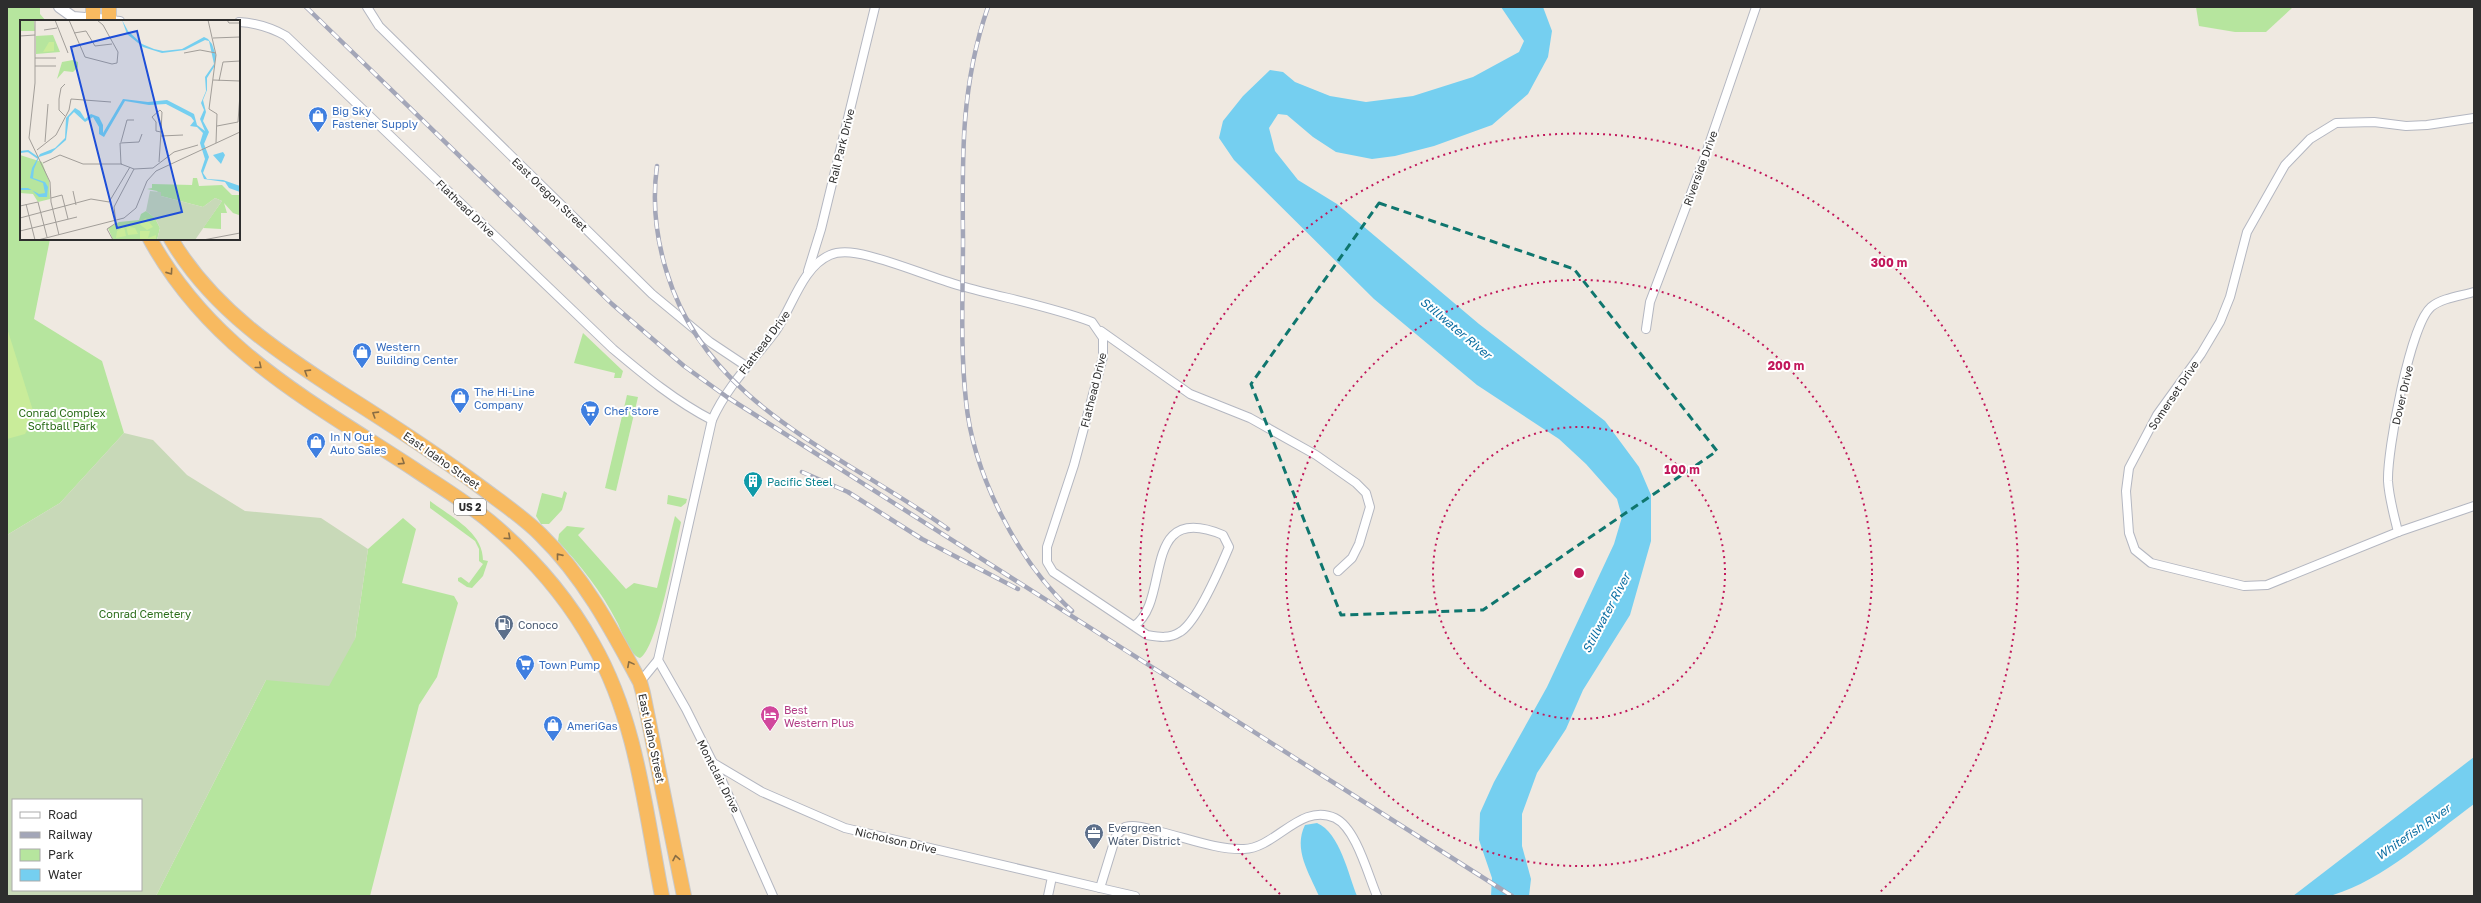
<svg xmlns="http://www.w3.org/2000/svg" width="2481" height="903" viewBox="0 0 2481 903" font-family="'Golos Text',sans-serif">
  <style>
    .green { fill: #b6e59e }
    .cemetery { fill: #c8d9b8; fill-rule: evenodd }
    .pitch { fill: #c9ec9a }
    .water { fill: #75cff0 }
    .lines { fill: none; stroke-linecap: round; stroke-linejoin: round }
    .minor-casing { stroke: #b4b7c1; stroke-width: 10 }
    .tertiary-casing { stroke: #b4b7c1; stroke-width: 12 }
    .trunk-casing { stroke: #c9c9c9; stroke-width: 16 }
    .minor { stroke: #fff; stroke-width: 8 }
    .tertiary { stroke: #fff; stroke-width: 10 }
    .trunk { stroke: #f8ba60; stroke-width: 14 }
    .rail-casing { stroke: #a3a6b8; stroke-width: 4.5 }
    .rail { stroke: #fff; stroke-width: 3; stroke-dasharray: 9; stroke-linecap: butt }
    .oneway { stroke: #896d44 }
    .marked { fill: none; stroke: #0f766e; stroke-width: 3; stroke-dasharray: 8 5; stroke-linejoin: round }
    .ring { fill: none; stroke: #c2185b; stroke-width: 2; stroke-dasharray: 2 4 }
    .labels { text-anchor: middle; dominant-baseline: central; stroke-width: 4; stroke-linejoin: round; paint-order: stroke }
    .shield { fill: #fff; stroke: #6d6d6d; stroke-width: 1 }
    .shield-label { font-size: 10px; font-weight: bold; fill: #2e2e2e }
    .shop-label { font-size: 11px; fill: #366cbe; stroke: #fff; text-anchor: start }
    .street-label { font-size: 11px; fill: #2e2e2e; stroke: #fff }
    .park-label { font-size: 11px; fill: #2c6e1b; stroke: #fff }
    .culture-label { font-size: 11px; fill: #0d838f; stroke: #fff; text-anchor: start }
    .service-label { font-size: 11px; fill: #4e5e75; stroke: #fff; text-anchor: start }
    .hotel-label { font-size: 11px; fill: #b23c85; stroke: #fff; text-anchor: start }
    .water-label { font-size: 12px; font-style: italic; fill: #0d6fa3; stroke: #fff }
    .inset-river { fill: none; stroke: #75cff0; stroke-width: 2 }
    .inset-road { fill: none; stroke: #a29e99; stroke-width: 1 }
    .view { fill: #1d4ed8; fill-opacity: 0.15; stroke: #1d4ed8; stroke-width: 2 }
    .inset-edge { fill: none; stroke: #2e2e2e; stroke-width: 2 }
    .centre { fill: #c2185b; stroke: #fff; stroke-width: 2 }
    .ring-label { font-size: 12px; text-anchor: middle; font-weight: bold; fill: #c2185b; stroke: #fff; stroke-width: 4; stroke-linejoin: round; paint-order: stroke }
  </style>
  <rect width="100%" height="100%" fill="#efe9e1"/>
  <g class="green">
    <polygon points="7,7 40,7 40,14 46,21 21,21 21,239 50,239 34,319 102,361 124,433 60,503 7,535"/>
    <polygon points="2196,7 2293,7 2266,32 2235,32 2199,26"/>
    <polygon points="583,333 623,371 621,378 614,378 615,373 574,363"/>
    <polygon points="627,395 638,397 616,491 605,488"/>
    <polygon points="564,491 567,493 562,510 549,524 541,524 536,516 542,493 562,498"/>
    <polygon points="668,495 687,499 686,503 681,507 667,504"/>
    <path d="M430 501C451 517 483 532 483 560L488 561 483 576 472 588 467 587 458 581V578L461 577 469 583 483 564 479 561V549L475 541 430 508Z"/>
    <path d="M675 516 681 522C676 545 657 650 640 658 629 655 622 631 617 622 602 592 580 565 558 541L559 534 567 526 585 528 578 535 626 589 634 583 657 588Z"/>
    <polygon points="403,518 416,529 402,583 454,596 458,603 437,677 419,705 370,896 156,896 266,680 355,639 368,549"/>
  </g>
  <path class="cemetery" d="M124 433 153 440 187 475 245 511 321 518 368 549 355 639 329 686 266 680 156 896H7V535L60 503ZM13 800H141V890H13Z"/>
  <polygon class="pitch" points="7,328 35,417 25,434 7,439"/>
  <g class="water">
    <polygon points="1501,7 1543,7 1552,31 1548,57 1528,94 1492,125 1434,146 1395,156 1372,159 1336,152 1313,137 1287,115 1278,114 1269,128 1275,151 1298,180 1337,204 1479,324 1605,421 1639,467 1651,495 1651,541 1630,615 1583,690 1566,729 1537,773 1522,814 1522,846 1531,879 1529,896 1491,896 1492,878 1479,840 1480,813 1494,782 1547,687 1614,544 1622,517 1617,499 1586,464 1559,439 1477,385 1374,299 1234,160 1219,138 1223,121 1243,96 1270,70 1283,72 1295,82 1330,96 1366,102 1413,96 1473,77 1519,52 1524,41"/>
    <path d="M2474 757V804C2432 835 2383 880 2333 895 2322 899 2305 896 2293 896Z"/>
    <path d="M1317 823C1340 833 1348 874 1357 896H1319C1309 873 1293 849 1305 825Z"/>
  </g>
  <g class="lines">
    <defs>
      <g id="minor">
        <polyline points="367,7 379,26 652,294 710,342 746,366"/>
        <polyline points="109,20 120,21"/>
        <path d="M239 22C257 23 270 27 286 36L613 349C644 375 675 401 712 420"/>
        <polyline points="2474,118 2427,125 2406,126 2374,122 2336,123 2310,139 2285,165 2247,232 2230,297 2220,322 2201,354 2157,415 2129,468 2126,491 2129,533 2135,550 2151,563 2244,586 2267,585 2398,532 2474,506"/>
        <polyline points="808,271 821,229 875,7"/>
        <polyline points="1646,329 1650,302 1704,159 1756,7"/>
        <polyline points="1101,331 1190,394 1250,418 1316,455 1356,483 1366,493 1370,507 1359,544 1352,558 1338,571"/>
        <path d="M2398 532C2394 515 2389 498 2388 481 2387 451 2410 325 2431 307 2442 298 2460 296 2474 292"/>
        <polyline points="640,682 658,660"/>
        <polyline points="715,764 762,792 845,828 1100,888"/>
        <path d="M773 896 723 783 686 709 658 660 712 420C727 386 753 361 775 332 792 308 802 267 830 255 841 250 858 253 869 256 900 264 930 277 961 286 1004 298 1049 306 1092 322L1103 338V357L1074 465 1047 547V562L1053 572 1147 635C1159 637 1169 639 1180 632 1197 622 1221 566 1229 547L1223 535C1139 500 1172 601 1134 626"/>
        <polyline points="1048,896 1052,877"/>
        <path d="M1135 896 1100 888 1116 836 1125 827C1137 824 1149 829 1161 832 1187 838 1217 850 1244 849 1276 848 1301 802 1335 818 1356 828 1368 875 1377 896"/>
      </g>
      <polyline id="tertiary" points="59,7 73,17 109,20"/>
      <g id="trunk">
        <polyline points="93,7 93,21"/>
        <polyline points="109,7 109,21"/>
        <path d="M150 239C211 350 312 402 414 469 439 486 466 502 489 521 531 556 567 597 593 644 637 721 645 810 662 896"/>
        <path d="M171 239C212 309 279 353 346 396 392 425 438 455 482 488 502 503 523 517 541 535 584 577 612 630 640 682L643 693 684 896"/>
      </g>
    </defs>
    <use href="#minor" class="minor-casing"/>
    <use href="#tertiary" class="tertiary-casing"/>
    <use href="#trunk" class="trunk-casing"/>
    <use href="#minor" class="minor"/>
    <use href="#tertiary" class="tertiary"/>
    <use href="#trunk" class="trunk"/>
    <defs>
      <g id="rail">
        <polyline points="306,7 612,304 684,366 727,397 1512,896"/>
        <path d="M988 7C961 84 962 157 963 238 963 292 960 347 966 401 973 474 1018 562 1072 611"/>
        <path d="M657 166C652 202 656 238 667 273 708 407 844 454 948 529"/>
        <polyline points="802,472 848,492 922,539 1018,589"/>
      </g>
    </defs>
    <use href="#rail" class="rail-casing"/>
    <use href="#rail" class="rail"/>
  </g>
  <defs><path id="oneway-chevron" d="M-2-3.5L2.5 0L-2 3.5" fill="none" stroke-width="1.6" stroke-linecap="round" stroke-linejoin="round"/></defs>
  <g class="oneway">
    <use href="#oneway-chevron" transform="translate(170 272) rotate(55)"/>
    <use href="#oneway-chevron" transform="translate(259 366) rotate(39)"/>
    <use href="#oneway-chevron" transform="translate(307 372) rotate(-148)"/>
    <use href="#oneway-chevron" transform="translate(375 414) rotate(-148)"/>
    <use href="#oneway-chevron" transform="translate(402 462) rotate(33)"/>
    <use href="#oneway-chevron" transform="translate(508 537) rotate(42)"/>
    <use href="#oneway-chevron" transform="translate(559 556) rotate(-129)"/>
    <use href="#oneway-chevron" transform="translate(630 664) rotate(-118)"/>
    <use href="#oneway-chevron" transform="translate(676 858) rotate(-101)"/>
  </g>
  <path class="marked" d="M1379 203 1574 269 1717 451 1483 610 1341 615 1251 384Z"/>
  <g class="ring">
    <circle cx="1579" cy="573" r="146"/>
    <circle cx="1579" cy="573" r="293"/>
    <path d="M1280 894A439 439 0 1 1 1878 894"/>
  </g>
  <defs>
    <symbol id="shop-pin" viewBox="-11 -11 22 30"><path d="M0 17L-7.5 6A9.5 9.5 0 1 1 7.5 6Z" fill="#3f7fe0" stroke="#fff"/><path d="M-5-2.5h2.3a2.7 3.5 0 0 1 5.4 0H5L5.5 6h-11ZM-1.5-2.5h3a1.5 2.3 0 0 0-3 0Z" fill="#fff"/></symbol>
    <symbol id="supermarket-pin" viewBox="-11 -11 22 30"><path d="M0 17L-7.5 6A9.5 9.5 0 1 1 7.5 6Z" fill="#3f7fe0" stroke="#fff"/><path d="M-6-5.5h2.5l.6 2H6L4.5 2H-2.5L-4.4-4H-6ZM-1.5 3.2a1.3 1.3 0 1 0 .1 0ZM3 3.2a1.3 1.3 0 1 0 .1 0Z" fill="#fff"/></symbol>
    <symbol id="building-pin" viewBox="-11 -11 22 30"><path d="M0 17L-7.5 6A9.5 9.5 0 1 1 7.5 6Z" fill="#0f9aa8" stroke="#fff"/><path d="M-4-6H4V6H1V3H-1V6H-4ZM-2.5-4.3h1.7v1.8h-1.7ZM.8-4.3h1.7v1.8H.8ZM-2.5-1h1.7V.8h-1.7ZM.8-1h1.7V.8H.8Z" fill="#fff"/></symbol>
    <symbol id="fuel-pin" viewBox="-11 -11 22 30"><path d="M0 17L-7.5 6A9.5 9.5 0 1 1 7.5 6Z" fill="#5c6f8a" stroke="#fff"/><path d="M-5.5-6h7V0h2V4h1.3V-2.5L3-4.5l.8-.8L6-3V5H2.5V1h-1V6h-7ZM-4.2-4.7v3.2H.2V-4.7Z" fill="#fff"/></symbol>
    <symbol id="hotel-pin" viewBox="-11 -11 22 30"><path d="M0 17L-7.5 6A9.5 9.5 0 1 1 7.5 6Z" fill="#d1479c" stroke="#fff"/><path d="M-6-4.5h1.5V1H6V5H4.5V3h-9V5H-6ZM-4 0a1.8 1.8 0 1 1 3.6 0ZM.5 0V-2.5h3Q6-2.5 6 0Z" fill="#fff"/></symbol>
    <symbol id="office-pin" viewBox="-11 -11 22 30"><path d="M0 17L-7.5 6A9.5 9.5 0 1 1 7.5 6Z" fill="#5c6f8a" stroke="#fff"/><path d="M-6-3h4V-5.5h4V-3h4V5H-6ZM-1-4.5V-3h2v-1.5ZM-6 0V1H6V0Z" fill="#fff"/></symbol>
  </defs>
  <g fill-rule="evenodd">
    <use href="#shop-pin" x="307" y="105" width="22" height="30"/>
    <use href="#shop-pin" x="351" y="341" width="22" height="30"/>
    <use href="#shop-pin" x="449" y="386" width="22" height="30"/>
    <use href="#supermarket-pin" x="579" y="399" width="22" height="30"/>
    <use href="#shop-pin" x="305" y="431" width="22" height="30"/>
    <use href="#building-pin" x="742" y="470" width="22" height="30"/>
    <use href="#fuel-pin" x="493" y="613" width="22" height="30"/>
    <use href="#supermarket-pin" x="514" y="653" width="22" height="30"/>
    <use href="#hotel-pin" x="759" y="704" width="22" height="30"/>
    <use href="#shop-pin" x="542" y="714" width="22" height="30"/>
    <use href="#office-pin" x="1083" y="822" width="22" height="30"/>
  </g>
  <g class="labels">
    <rect class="shield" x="454" y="499" width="32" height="16" rx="3"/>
    <g class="shield-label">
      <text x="470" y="507">US 2</text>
    </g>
    <g class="shop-label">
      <text x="332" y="110">Big Sky<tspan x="332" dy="13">Fastener Supply</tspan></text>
      <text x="376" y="346">Western<tspan x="376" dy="13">Building Center</tspan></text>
      <text x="474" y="391">The Hi-Line<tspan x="474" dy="13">Company</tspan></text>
      <text x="604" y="410">Chef'store</text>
      <text x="330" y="436">In N Out<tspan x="330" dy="13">Auto Sales</tspan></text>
      <text x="539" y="664">Town Pump</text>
      <text x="567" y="725">AmeriGas</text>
    </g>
    <g class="street-label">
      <text transform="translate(841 146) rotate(-76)">Rail Park Drive</text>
      <text transform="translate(1700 168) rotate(-70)">Riverside Drive</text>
      <text transform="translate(550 194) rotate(44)">East Oregon Street</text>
      <text transform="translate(466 208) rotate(44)">Flathead Drive</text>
      <text transform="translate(764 342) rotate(-53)">Flathead Drive</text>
      <text transform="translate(1093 390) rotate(-76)">Flathead Drive</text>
      <text transform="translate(2173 395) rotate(-56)">Somerset Drive</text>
      <text transform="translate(2402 395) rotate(-77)">Dover Drive</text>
      <text transform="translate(442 460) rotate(35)">East Idaho Street</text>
      <text transform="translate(652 738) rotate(78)">East Idaho Street</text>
      <text transform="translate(719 776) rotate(63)">Montclair Drive</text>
      <text transform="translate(896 840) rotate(13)">Nicholson Drive</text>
    </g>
    <g class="park-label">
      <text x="62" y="412">Conrad Complex<tspan x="62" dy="13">Softball Park</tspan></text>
      <text x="145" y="613">Conrad Cemetery</text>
    </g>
    <g class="culture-label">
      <text x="767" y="481">Pacific Steel</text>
    </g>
    <g class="service-label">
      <text x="518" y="624">Conoco</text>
      <text x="1108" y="827">Evergreen<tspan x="1108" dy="13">Water District</tspan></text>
    </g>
    <g class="hotel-label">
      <text x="784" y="709">Best<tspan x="784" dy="13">Western Plus</tspan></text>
    </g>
    <g class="water-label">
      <text transform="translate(1456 328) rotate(40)">Stillwater River</text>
      <text transform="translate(1606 613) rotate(-62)">Stillwater River</text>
      <text transform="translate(2413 832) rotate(-35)">Whitefish River</text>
    </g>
  </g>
  <g transform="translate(20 20)">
    <rect width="220" height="220" fill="#efe9e1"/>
    <path d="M0 0H14L15 11H0ZM33 15 40 32 16 34V16ZM53 40 58 42V47L53 52 44 51 37 59 42 42ZM0 135 22 142 29 161 30 179 18 182 13 174 0 173ZM173 158H177L179 166 202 165 212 175H220L219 195 213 193 204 183 207 193H201V209L183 208 202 181 195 178 183 187 141 176 137 171 127 169 132 168V164L172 165ZM126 191 135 198 140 208 137 220H93L88 208 99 202 119 200 121 194Z" fill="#b6e59e"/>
    <path d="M130 171 141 172V176L183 187 195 178 202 181 175 220H137L140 208 135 198 126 191Z" fill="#c8d9b8"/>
    <path d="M29 22H34V31L23 32ZM126 198 133 207 127 210 118 203ZM104 206 106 216 96 218 97 211ZM106 206 115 208 118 214 108 215ZM130 211 128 218 136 215V220H120V211Z" fill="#c9ec9a"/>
    <path d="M102 0 108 11 122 24 134 29 143 31 162 29 184 17 188 19 192 24 196 36 194 47 187 58V70L183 80 186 92 183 101 189 112 184 124 189 137 183 153 187 159 203 160 220 166V172L209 168 205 162 184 159 181 151 185 139 180 123 183 113 177 107 170 106 174 101 171 97 146 84 129 85 105 81 84 117 79 114V107L73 97 65 102 54 92 49 97 46 120 31 133 19 137 14 149 13 158 25 162 28 167 27 177H19L12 170H0V168H8L19 174 25 173 23 163 10 158 12 148 20 134 35 128 45 118 46 98 55 88 60 91 65 99 71 94 79 97 83 105V113L103 79 128 82 147 80 174 94 177 105 185 111 180 99 184 90 181 83 186 71 185 57 194 44 189 21 185 20 165 30 142 33 123 27 107 14ZM203 132 205 135 201 144 193 135Z" fill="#75cff0"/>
    <path class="inset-river" d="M0 132 8 131 18 138"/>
    <path class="inset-road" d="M15 0V63L9 118 30 162 31 182 39 215M35 0 48 33M49 0 65 37 92 44 97 43 98 32 83 5 77 0M188 0 196 35 189 89 197 94 196 123M207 0 209 3H220M24 10 37 8M54 13 66 11 75 26 92 24M0 16 15 15M193 18 220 17M164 33 180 30 196 33M15 38H36M15 46H36M193 60 220 61M199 61 203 42 220 41M140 90 142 92 141 112 136 111V102L132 97ZM45 96 39 90V79L41 68 45 64M197 106 218 102 220 74M122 114 119 122 100 123 101 144 114 149 133 148 154 132 178 125M141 116 163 115M25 122 28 84M101 122 107 100H114M17 130 36 115 49 90 51 79 91 82M139 142 141 112M23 143 40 135 63 144H102M53 171 56 185M31 178 42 175 48 199M6 184 15 220M0 186 18 182 27 217M0 198 71 179 89 182 110 147M0 211 57 197M18 220 104 198 116 188 127 161 136 151 220 112M93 220 87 209 96 203 94 187 114 149M183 220 220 213"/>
    <path class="view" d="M117 11 162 192 97 208 51 27Z"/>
    <rect width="220" height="220" class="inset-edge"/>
  </g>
  <circle cx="1579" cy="573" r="6" class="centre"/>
  <g class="ring-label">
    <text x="1889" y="267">300 m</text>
    <text x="1786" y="370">200 m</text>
    <text x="1682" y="474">100 m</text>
  </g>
  <rect width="2481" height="903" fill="none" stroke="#2e2e2e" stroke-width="16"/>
  <rect x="12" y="799" width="130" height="92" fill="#ffffff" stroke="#ababab"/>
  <rect x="20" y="812" width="20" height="6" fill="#ffffff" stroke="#ababab"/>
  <text x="48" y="819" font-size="12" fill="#2e2e2e">Road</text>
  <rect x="20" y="832" width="20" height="6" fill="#a3a6b8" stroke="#ababab"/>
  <text x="48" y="839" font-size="12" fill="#2e2e2e">Railway</text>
  <rect x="20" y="849" width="20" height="12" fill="#b6e59e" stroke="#ababab"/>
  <text x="48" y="859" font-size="12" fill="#2e2e2e">Park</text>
  <rect x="20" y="869" width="20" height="12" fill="#75cff0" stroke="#ababab"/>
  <text x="48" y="879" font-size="12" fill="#2e2e2e">Water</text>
</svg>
